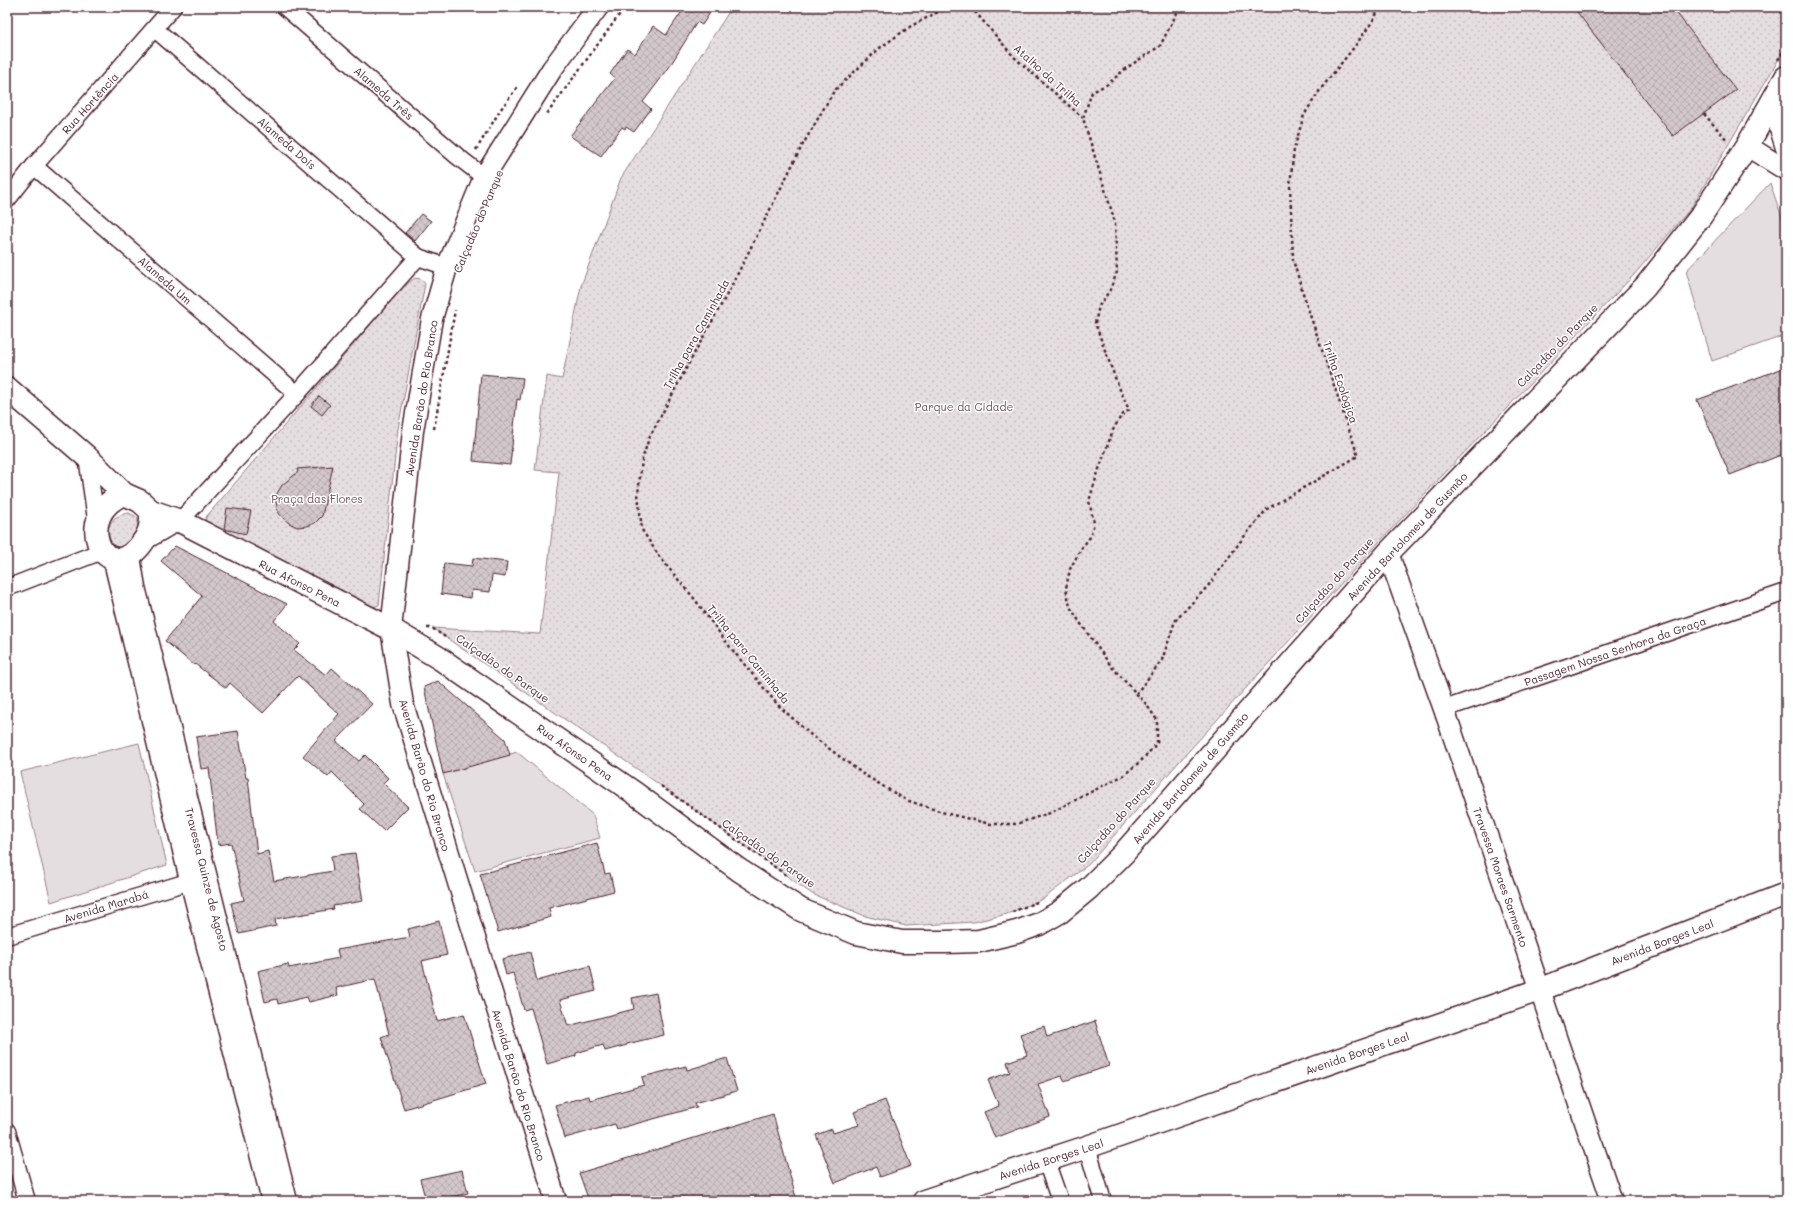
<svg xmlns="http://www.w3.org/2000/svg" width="1793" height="1208" viewBox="0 0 1793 1208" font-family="Mali,sans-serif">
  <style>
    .grass { fill: #e5dee0; stroke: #987e86 }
    .park { fill: url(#park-dots); stroke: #987e86 }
    .building { fill: url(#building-cross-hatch); stroke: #4a1f2b }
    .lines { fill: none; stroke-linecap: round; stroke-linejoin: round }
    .minor-casing { stroke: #4a1f2b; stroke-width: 19 }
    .tertiary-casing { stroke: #4a1f2b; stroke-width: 23 }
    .secondary-casing { stroke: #4a1f2b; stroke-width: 25 }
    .path { stroke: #4a1f2b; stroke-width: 2.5; stroke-dasharray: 3 3; stroke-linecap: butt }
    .minor { stroke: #fff; stroke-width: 16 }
    .tertiary { stroke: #fff; stroke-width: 20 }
    .secondary { stroke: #fff; stroke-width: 22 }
    .labels { text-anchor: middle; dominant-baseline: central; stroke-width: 3; stroke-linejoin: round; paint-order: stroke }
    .street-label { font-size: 11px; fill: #4a1f2b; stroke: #fff }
    .park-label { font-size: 11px; fill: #714f58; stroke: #fff }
  </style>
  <defs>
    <pattern id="park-dots" width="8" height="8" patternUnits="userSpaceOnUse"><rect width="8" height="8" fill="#e5dee0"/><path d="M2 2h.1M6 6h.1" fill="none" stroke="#c6bec0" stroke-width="1.8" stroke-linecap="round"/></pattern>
    <pattern id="building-cross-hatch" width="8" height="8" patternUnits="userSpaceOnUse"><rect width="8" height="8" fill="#d2c7cb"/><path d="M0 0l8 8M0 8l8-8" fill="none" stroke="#b6aaae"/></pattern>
  </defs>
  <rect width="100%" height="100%" fill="#fff"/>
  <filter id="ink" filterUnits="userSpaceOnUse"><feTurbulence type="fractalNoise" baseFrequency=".025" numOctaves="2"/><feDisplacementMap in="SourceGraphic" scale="8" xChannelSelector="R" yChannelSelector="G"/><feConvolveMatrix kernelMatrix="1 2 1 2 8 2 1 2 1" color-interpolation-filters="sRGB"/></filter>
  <g filter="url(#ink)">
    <g class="grass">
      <polygon points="1770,183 1786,229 1786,335 1712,361 1686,271"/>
      <polygon points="139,743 167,865 51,902 20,772"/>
      <polygon points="517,752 593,815 600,838 475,871 443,774"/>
    </g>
    <g class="park">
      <polygon points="732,7 1786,7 1786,47 1691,208 1633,276 1379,542 1187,753 1089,864 1043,899 1007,914 974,922 906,926 865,916 812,894 650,778 432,628 540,634 559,472 535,470 547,376 562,379 581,286 621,178"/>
      <polygon points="415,278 421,279 425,284 398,429 379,605 374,607 367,605 205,522 206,517 401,289"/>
      <path d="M129 513 135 516 138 519 137 535 126 549 105 547C108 529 107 516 129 513Z"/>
    </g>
    <g class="building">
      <polygon points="685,7 714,7 702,25 697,22 668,69 643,102 651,109 634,132 626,127 625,129 622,127 601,156 570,136 615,78 610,74 627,49 635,54 653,26 666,35"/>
      <polygon points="1573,7 1672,7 1736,90 1673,136"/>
      <polygon points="421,214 431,221 415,241 405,233"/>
      <polygon points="1786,367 1786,453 1730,475 1697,400"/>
      <polygon points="481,374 523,378 520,400 517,399 510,465 473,461"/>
      <polygon points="319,396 330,405 322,415 311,406"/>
      <polygon points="333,466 322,516 315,523 307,526 297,527 289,523 283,518 278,512 275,497 282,485 298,472 297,469"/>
      <polygon points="227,508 251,511 246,534 224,529"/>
      <polygon points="175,546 287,604 274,621 300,644 294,650 326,675 332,668 372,704 336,741 359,761 365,755 388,778 383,783 408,807 384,831 360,809 364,804 332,772 328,777 303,756 339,714 298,676 263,713 230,683 226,688 195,664 194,665 165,641 202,596 161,561"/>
      <polygon points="473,558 507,562 505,577 492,575 490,592 472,590 471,598 441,594 444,563 472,566"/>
      <polygon points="438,681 505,739 510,755 443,774 424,687"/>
      <polygon points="238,731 246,778 248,778 257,854 268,851 274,881 333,871 331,856 355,853 363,901 333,906 334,909 275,919 276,926 239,934 231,903 244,900 231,843 218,845 209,768 201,769 196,737"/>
      <polygon points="597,843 605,874 610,873 614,891 549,908 551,917 498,932 480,874"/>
      <polygon points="439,921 447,955 422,961 437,1021 464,1014 486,1084 404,1109 381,1037 389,1034 375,979 336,988 338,995 309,1002 307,997 278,1004 277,999 265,1002 258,971 288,964 289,968 339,958 337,950 410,937 408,929"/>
      <polygon points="530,952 537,981 590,966 596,991 560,1000 568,1026 634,1009 632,998 656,993 664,1035 627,1044 627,1045 605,1051 603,1045 576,1053 576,1056 547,1064 531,1008 524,1010 513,973 506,975 502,959"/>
      <polygon points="1095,1021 1109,1066 1064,1081 1062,1076 1038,1084 1050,1117 995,1138 984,1112 999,1106 988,1080 1010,1072 1007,1062 1027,1055 1020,1034 1044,1026 1047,1037"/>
      <polygon points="727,1058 737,1091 695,1103 697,1107 617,1129 615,1124 565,1138 555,1105 589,1096 590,1100 644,1085 642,1077 686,1066 687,1070"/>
      <polygon points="885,1100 911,1166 880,1177 876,1167 835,1183 816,1135 832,1129 833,1133 859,1125 854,1112"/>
      <polygon points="773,1114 797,1201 589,1201 579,1173"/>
      <polygon points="462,1170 468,1193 435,1201 426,1201 420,1179"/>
    </g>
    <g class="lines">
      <defs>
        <g id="minor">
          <polyline points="285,7 457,156 484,177"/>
          <polyline points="155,29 418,257"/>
          <polyline points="34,166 297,394"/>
          <polyline points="7,200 34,166 173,7"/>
          <polyline points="87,457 97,526"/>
          <polyline points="144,542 180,521 297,394 418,257 447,267"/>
          <polyline points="7,588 102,551"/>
          <polyline points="1444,709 1786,592"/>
          <polyline points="7,936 201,878"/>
          <polyline points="7,1131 27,1201"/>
          <polyline points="1087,1147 1103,1201"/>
          <polyline points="1046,1161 1060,1201"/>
        </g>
        <g id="tertiary">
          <polyline points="1772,102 1786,148"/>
          <polyline points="1747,146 1786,170"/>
          <polyline points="1388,553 1444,709 1612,1201"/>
          <polyline points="113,557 190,880 272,1201"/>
          <polyline points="130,557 135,587 287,1201"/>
          <polyline points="556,1201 403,704 391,629 413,431 432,319 447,267 484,177 552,69 598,7"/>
        </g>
        <g id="secondary">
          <polyline points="7,388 87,457 124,494"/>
          <path d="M124 494 140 501 151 511C152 525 149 536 139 547 103 588 72 514 124 494Z"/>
          <polyline points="151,511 180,521 391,629 439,658 636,794 739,870 801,910 856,933 902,942 945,942 979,941 1017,932 1039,924 1060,912 1089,888 1123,854 1388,553 1645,287 1701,216 1747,146 1786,77"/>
          <polyline points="924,1201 1087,1147 1539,990 1786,894"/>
        </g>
      </defs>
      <use href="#minor" class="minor-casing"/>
      <use href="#tertiary" class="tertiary-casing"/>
      <use href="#secondary" class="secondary-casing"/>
      <g class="path">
        <polyline points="967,7 942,10 911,26 881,47 834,91 802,146 730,289 696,350 649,438 642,460 638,494 642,530 661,559 693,597 730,647 778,705 811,735 863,774 906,800 945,813 990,824 1016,824 1050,813 1124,775 1143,759 1157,743 1157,720 1146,704 1111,666 1081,624 1070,607 1066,588 1070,569 1081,549 1090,537 1094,523 1089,501 1099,469 1113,430 1121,416 1129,410 1116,380 1095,323 1099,306 1110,290 1117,272 1115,222 1083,118 1092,92 1108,84 1125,69 1160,46 1180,7"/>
        <polyline points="971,7 1014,57 1083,118"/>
        <polyline points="1778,60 1786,47"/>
        <polyline points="547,114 625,7"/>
        <polyline points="1704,114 1728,141"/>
        <polyline points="476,150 501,109 518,86"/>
        <polyline points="434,429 455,310"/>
        <polyline points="427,628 432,628 448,639"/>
        <polyline points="1136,694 1162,660 1175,621 1208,586 1243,538 1267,509 1358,456 1307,306 1293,260 1290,185 1294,149 1304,115 1320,90 1355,46 1375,18 1379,7"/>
        <polyline points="661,786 786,875"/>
        <polyline points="1012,912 1037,902"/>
      </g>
      <use href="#minor" class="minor"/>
      <use href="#tertiary" class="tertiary"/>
      <use href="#secondary" class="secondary"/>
    </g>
  </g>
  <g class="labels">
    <g class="street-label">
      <text transform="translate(1048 75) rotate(42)">Atalho da Trilha</text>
      <text transform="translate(384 93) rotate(41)">Alameda Três</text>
      <text transform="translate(90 103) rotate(-48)">Rua Hortência</text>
      <text transform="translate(287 143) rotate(41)">Alameda Dois</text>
      <text transform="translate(478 221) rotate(-67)">Calçadão do Parque</text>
      <text transform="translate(165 280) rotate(41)">Alameda Um</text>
      <text transform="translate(696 334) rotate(-61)">Trilha para Caminhada</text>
      <text transform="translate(1557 345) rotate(-46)">Calçadão do Parque</text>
      <text transform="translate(1341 382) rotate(71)">Trilha Ecológica</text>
      <text transform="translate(421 398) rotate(-81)">Avenida Barão do Rio Branco</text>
      <text transform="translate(1407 536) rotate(-47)">Avenida Bartolomeu de Gusmão</text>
      <text transform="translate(1334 580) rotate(-48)">Calçadão do Parque</text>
      <text transform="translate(300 583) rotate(27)">Rua Afonso Pena</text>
      <text transform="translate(1615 651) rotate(-19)">Passagem Nossa Senhora da Graça</text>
      <text transform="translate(749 654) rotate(51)">Trilha para Caminhada</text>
      <text transform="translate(503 668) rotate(35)">Calçadão do Parque</text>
      <text transform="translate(575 752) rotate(35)">Rua Afonso Pena</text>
      <text transform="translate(425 775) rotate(74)">Avenida Barão do Rio Branco</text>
      <text transform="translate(1190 778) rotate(-49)">Avenida Bartolomeu de Gusmão</text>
      <text transform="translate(1116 820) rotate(-48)">Calçadão do Parque</text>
      <text transform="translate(769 853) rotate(35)">Calçadão do Parque</text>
      <text transform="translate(1501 877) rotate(71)">Travessa Moraes Sarmento</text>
      <text transform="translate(207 879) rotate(76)">Travessa Quinze de Agosto</text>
      <text transform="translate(106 906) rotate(-17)">Avenida Marabá</text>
      <text transform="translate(1662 942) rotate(-21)">Avenida Borges Leal</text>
      <text transform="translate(1357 1053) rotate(-19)">Avenida Borges Leal</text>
      <text transform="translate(519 1085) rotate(73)">Avenida Barão do Rio Branco</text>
      <text transform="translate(1051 1159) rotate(-18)">Avenida Borges Leal</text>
    </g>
    <g class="park-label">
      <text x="964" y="406">Parque da Cidade</text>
      <text x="317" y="498">Praça das Flores</text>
    </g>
  </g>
  <rect width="1793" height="1208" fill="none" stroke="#fff" stroke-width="24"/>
  <rect x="12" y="12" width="1769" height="1184" fill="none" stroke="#4a1f2b" stroke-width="1.5" filter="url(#ink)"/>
</svg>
